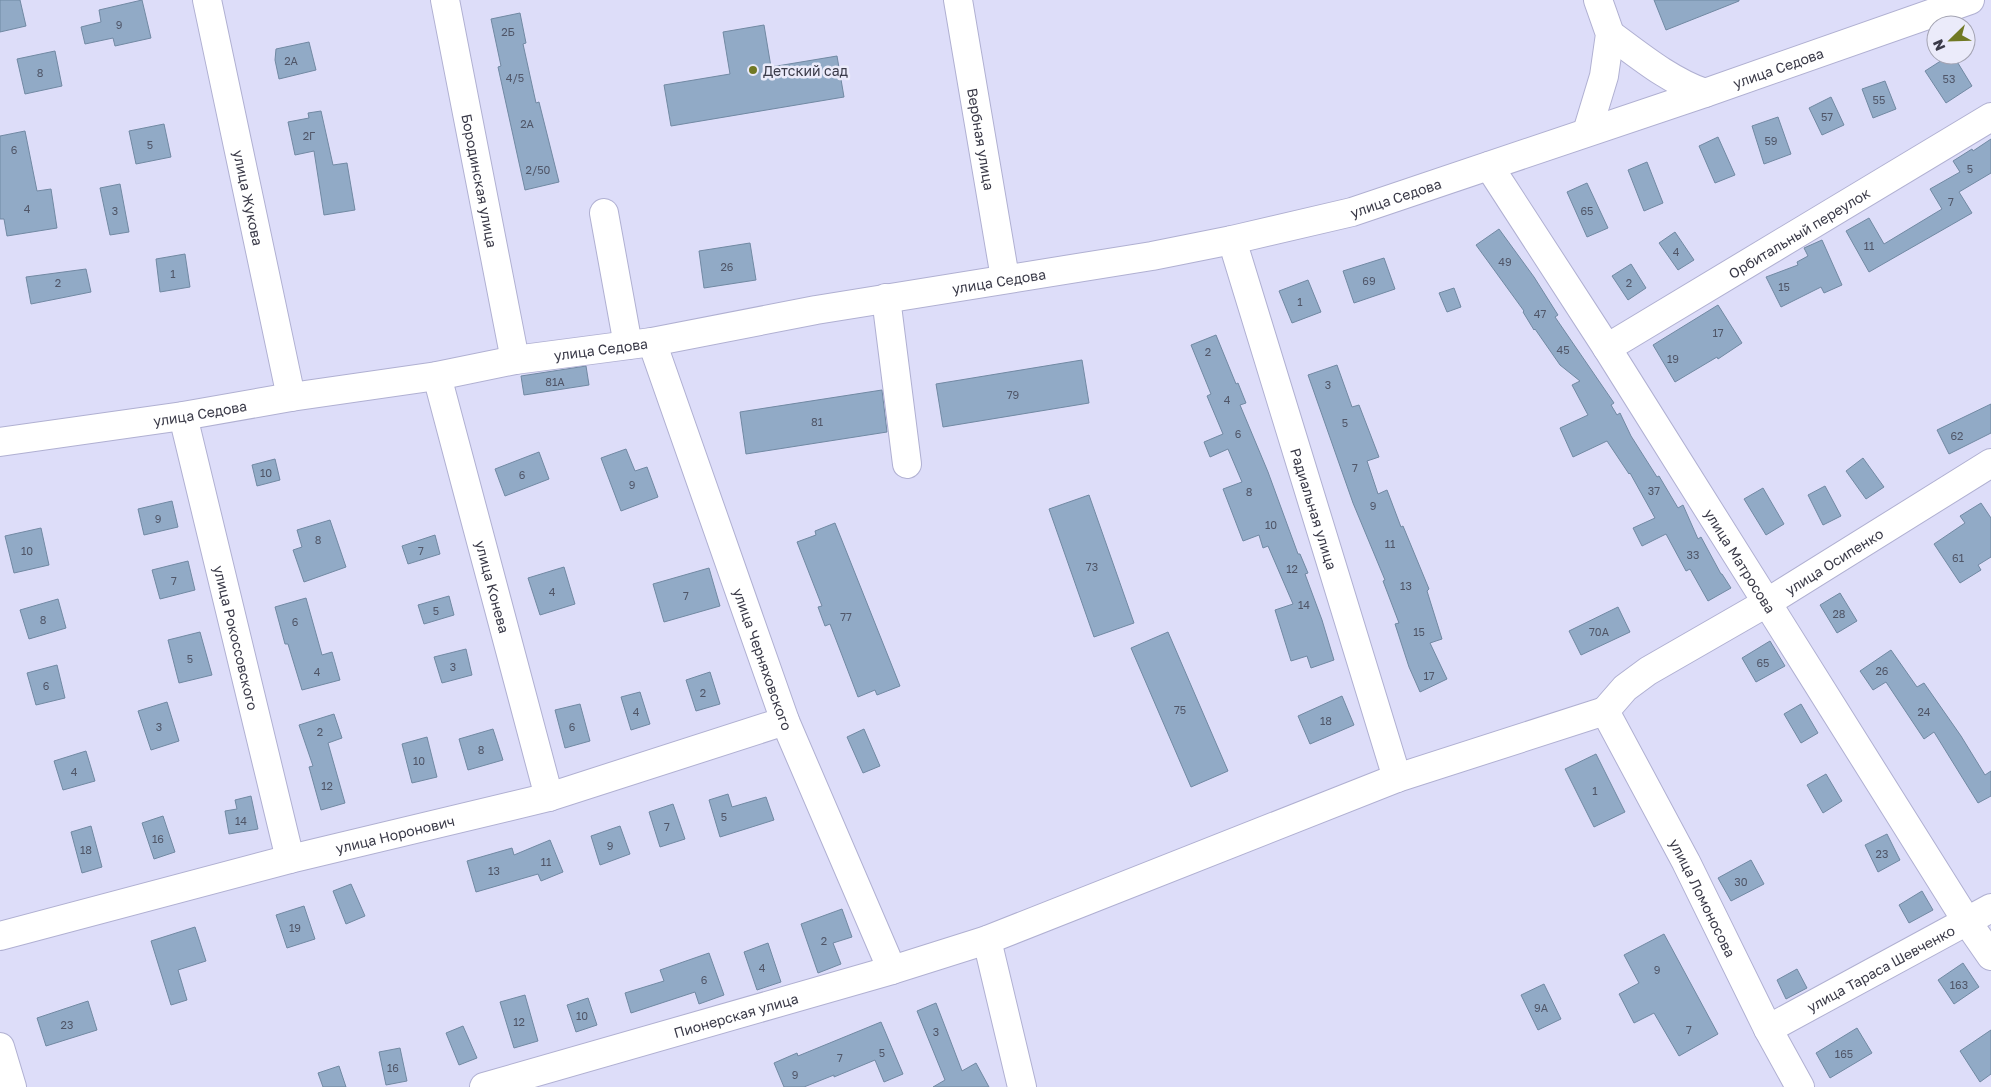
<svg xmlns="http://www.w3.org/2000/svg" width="1991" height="1087" viewBox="0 0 1991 1087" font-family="'Golos Text',sans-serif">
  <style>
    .building { fill: #91aac6; stroke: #7189a3 }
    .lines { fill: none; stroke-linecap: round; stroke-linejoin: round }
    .minor-casing { stroke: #b0b0d2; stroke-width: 30 }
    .minor { stroke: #fff; stroke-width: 28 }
    .poi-dot { fill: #717924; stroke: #ebebfa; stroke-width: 2 }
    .labels { text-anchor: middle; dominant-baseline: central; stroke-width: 5; stroke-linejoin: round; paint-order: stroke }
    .number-label { font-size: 11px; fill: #505668 }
    .street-label { font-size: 14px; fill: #3a3a48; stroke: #ebebfa }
    .poi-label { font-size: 14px; fill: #3a3a48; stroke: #ebebfa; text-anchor: start }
  </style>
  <rect width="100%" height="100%" fill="#ddddf9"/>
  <g class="building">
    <polygon points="0,0 20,0 26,26 0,32"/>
    <polygon points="142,0 151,38 115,46 113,38 85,44 81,27 101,22 99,10"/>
    <polygon points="1654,0 1739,0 1739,1 1666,30"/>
    <polygon points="520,13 526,43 523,44 536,103 539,102 559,182 525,190 498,67 501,66 491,19"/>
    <polygon points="764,25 771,67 837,56 844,97 671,126 664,85 730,74 723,32"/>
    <polygon points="309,42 316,70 279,79 275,60 276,49"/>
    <polygon points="55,51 62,86 25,94 17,59"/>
    <polygon points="1950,55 1953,55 1972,86 1946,103 1925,71"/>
    <polygon points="1885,81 1896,109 1873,118 1862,89"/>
    <polygon points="1831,97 1844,125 1822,135 1809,108"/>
    <polygon points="321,111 333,165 347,163 355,210 324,215 314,151 295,155 288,122 309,118 308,113"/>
    <polygon points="1778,117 1791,154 1764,164 1752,126"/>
    <polygon points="164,124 171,157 136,164 129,131"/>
    <polygon points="25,131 37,191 51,189 57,228 7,236 4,219 0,219 0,136"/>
    <polygon points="1718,137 1735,175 1715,183 1699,146"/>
    <polygon points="1991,139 1991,173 1959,192 1972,213 1869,272 1846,231 1869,218 1884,244 1942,209 1930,189 1960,172 1953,161 1972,149 1973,151"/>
    <polygon points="1647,162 1663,203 1644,211 1628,170"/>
    <polygon points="1587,183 1608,228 1587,237 1567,192"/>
    <polygon points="120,184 129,232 110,235 100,188"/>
    <polygon points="1499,229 1534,277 1558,315 1555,317 1614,403 1611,405 1617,415 1620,413 1631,436 1657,477 1659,476 1678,508 1683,505 1698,539 1701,537 1721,574 1722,574 1731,588 1708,601 1690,569 1686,571 1666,534 1642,546 1633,528 1655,518 1630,473 1629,474 1607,441 1573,457 1560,428 1588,415 1572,385 1580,381 1560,365 1535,329 1534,330 1523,312 1524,311 1476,245"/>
    <polygon points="1675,232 1694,260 1678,270 1659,243"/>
    <polygon points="1822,240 1842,285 1824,293 1821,287 1781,307 1766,277 1798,265 1797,262 1808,256 1804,248"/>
    <polygon points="750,243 756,280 704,288 699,251"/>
    <polygon points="185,254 190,287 160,292 156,259"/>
    <polygon points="1384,258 1395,289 1354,303 1343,271"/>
    <polygon points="1631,264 1646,288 1628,300 1612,276"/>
    <polygon points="86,269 91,292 31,304 26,277"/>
    <polygon points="1308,280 1321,312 1292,323 1279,291"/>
    <polygon points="1454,288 1461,307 1447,312 1439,293"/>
    <polygon points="1718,305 1742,343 1718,359 1717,357 1675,382 1653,345"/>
    <polygon points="1216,335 1236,384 1238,383 1246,403 1240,405 1268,472 1298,554 1300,554 1308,573 1305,574 1322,620 1334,660 1311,668 1307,656 1291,661 1275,610 1293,604 1268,546 1263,548 1259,535 1243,541 1223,489 1242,482 1228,449 1210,457 1204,442 1223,434 1207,396 1211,394 1191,345"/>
    <polygon points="1082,360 1089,403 943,427 936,384"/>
    <polygon points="1337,365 1352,407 1359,405 1379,457 1367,461 1378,494 1387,490 1401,527 1403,526 1429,589 1427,591 1442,639 1430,643 1447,679 1420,692 1409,667 1395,624 1399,623 1383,581 1385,580 1353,503 1308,375"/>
    <polygon points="586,366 589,385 524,395 521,376"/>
    <polygon points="882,390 887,432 746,454 740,412"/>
    <polygon points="1991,404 1991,433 1949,454 1937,430"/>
    <polygon points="626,449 635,471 647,467 658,497 621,511 601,458"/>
    <polygon points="539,452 549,479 505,496 495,469"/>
    <polygon points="1863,458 1884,487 1866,499 1846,471"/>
    <polygon points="275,459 280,480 257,486 252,465"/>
    <polygon points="1825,486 1841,516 1823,525 1808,495"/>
    <polygon points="1763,488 1784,524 1766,535 1744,499"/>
    <polygon points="1089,495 1134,623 1094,637 1049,509"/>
    <polygon points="172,501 178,527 144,535 138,509"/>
    <polygon points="1981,503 1991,518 1991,557 1978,565 1981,570 1960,583 1934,544 1965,523 1960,516"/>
    <polygon points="330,520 346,567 304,582 293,550 302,547 297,530"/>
    <polygon points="835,523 900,686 877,695 875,690 858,697 830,624 825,626 818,607 822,606 797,542 816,535 815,531"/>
    <polygon points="41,528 49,565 14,573 5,536"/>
    <polygon points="435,535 440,554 408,564 402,546"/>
    <polygon points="188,561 195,590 160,599 152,570"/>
    <polygon points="564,567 575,604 540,615 528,578"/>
    <polygon points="709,568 720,606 664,622 653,584"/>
    <polygon points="1840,593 1857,621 1837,633 1820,605"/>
    <polygon points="449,596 454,615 424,624 418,605"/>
    <polygon points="306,598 322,655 332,652 340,680 302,690 288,644 285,644 275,607"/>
    <polygon points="58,599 66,628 29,639 20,610"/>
    <polygon points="1618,607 1630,632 1581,655 1569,631"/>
    <polygon points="200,632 212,675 179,683 168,640"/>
    <polygon points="1168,632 1228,771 1191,787 1131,648"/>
    <polygon points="1770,641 1785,666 1756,682 1742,658"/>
    <polygon points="466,649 472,675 442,683 434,657"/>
    <polygon points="1891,650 1917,687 1924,683 1961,736 1985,775 1991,771 1991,796 1978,803 1934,732 1924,739 1886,682 1873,690 1860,671"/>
    <polygon points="57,665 65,698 36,705 27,673"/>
    <polygon points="710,672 720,704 696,711 686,680"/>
    <polygon points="640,692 650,724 631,730 621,697"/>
    <polygon points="1342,696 1354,725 1310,744 1298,716"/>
    <polygon points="167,702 179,741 151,750 138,711"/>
    <polygon points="580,704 590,741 565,748 555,710"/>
    <polygon points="1801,704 1818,733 1801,743 1784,714"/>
    <polygon points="334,714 342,738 328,743 345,803 321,810 309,767 313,766 299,725"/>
    <polygon points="493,729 503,760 468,770 459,739"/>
    <polygon points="864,729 880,766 863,773 847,737"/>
    <polygon points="427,737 437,777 412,783 402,744"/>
    <polygon points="86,751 95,781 63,790 54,761"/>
    <polygon points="1596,754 1625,812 1594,827 1565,769"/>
    <polygon points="1826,774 1842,801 1823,813 1807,785"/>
    <polygon points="728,794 732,807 766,797 774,820 720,837 709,800"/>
    <polygon points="251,796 258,829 229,834 225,811 237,809 235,800"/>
    <polygon points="673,804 685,839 660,847 649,812"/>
    <polygon points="163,816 175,852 154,859 142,823"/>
    <polygon points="91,826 102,867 82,873 71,832"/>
    <polygon points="620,826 630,854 600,865 591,836"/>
    <polygon points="1887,834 1900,860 1878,872 1865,845"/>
    <polygon points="550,840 563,872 541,881 538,874 476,892 467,861 512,848 514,855"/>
    <polygon points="1751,860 1764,884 1731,901 1718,878"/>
    <polygon points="351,884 365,916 346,924 333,891"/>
    <polygon points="1922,891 1933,910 1909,923 1899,905"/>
    <polygon points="304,906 315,939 287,948 276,915"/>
    <polygon points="842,909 852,937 833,943 841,964 818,973 801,924"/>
    <polygon points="195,927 206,961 178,970 187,1000 171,1005 151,941"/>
    <polygon points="1664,934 1718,1034 1679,1056 1654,1013 1634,1023 1619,994 1639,983 1624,955"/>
    <polygon points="768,943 781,982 757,990 744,952"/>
    <polygon points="709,953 724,995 699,1004 695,992 631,1013 625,993 664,981 660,970"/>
    <polygon points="1963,963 1979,987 1954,1004 1938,980"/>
    <polygon points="1797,969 1807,988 1786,999 1777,980"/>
    <polygon points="1544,984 1561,1019 1538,1030 1521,995"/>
    <polygon points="525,995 538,1041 514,1048 500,1002"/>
    <polygon points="588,998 597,1025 576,1032 567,1005"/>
    <polygon points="88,1001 97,1030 46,1046 37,1018"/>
    <polygon points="936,1003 962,1071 976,1063 989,1087 933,1087 945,1080 917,1011"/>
    <polygon points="881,1022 903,1074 884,1082 875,1060 834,1077 834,1075 804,1087 784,1087 774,1063 797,1053 798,1056"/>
    <polygon points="463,1026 477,1058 459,1065 446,1033"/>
    <polygon points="1857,1028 1872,1053 1830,1078 1816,1053"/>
    <polygon points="1991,1030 1991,1074 1980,1082 1960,1051"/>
    <polygon points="400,1048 407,1081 386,1085 379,1052"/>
    <polygon points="339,1066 346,1087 323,1087 318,1073"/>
  </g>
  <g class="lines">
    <defs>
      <g id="minor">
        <path id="s1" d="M207 0 291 397"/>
        <path id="s2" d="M445 0 515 360"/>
        <path id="s3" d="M958 0 1005 278"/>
        <path d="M1610 34C1640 56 1670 81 1705 93"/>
        <polyline points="1587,132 1604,76 1610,34 1598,0"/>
        <path id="s4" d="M1489 166 1607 348 1966 920 1991 956"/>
        <polyline points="604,213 628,345"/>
        <path id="s5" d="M1232 240 1397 778"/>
        <polyline points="886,298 907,464"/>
        <path id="s6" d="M652 342 785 721 892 970"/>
        <path id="s7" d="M1607 348 1991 117"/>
        <path id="s8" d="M437 376 549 797"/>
        <path id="s9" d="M183 416 290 859"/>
        <path id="s10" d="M0 442 183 416 291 397 437 376 515 360 652 342 816 310 1152 256 1232 240 1352 212 1705 93 1970 0"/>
        <path id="s11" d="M1605 711 1625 688 1648 671 1768 602 1991 463"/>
        <path id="s12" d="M1605 711 1686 862 1768 1029 1800 1087"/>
        <path id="s13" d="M0 936 290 859 549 797 785 721"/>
        <polyline points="987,940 1022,1087"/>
        <path id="s14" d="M1768 1029 1991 908"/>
        <polyline points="0,1047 12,1087"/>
        <path id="s15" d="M484 1087 892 970 987 940 1397 778 1605 711"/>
      </g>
    </defs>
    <use href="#minor" class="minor-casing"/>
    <use href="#minor" class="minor"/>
  </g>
  <circle class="poi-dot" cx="753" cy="70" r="5"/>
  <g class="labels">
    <g class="number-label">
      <text x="119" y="24">9</text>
      <text x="508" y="31">2Б</text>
      <text x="291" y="60">2А</text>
      <text x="40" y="72">8</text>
      <text x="515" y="77">4/5</text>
      <text x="1949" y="78">53</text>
      <text x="1879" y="99">55</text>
      <text x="1827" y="116">57</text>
      <text x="527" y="123">2А</text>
      <text x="309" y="135">2Г</text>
      <text x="1771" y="140">59</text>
      <text x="150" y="144">5</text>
      <text x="14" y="149">6</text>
      <text x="1970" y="168">5</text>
      <text x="538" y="169">2/50</text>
      <text x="1951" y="201">7</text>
      <text x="27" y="208">4</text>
      <text x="115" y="210">3</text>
      <text x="1587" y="210">65</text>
      <text x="1869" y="245">11</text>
      <text x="1676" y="251">4</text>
      <text x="1505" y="261">49</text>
      <text x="727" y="266">26</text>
      <text x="173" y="273">1</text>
      <text x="1369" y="280">69</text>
      <text x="58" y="282">2</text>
      <text x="1629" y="282">2</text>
      <text x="1784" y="286">15</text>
      <text x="1300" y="301">1</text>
      <text x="1540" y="313">47</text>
      <text x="1718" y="332">17</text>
      <text x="1563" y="349">45</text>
      <text x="1208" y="351">2</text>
      <text x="1673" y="358">19</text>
      <text x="555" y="381">81А</text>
      <text x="1328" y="384">3</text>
      <text x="1013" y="394">79</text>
      <text x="1227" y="399">4</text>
      <text x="817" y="421">81</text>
      <text x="1345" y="422">5</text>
      <text x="1238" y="433">6</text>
      <text x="1957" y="435">62</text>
      <text x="1355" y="467">7</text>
      <text x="266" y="472">10</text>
      <text x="522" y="474">6</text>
      <text x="632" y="484">9</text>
      <text x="1654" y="490">37</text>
      <text x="1249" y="491">8</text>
      <text x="1373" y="505">9</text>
      <text x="158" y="518">9</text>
      <text x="1271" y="524">10</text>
      <text x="318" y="539">8</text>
      <text x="1390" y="543">11</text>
      <text x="27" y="550">10</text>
      <text x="421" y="550">7</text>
      <text x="1693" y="554">33</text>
      <text x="1958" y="557">61</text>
      <text x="1092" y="566">73</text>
      <text x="1292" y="568">12</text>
      <text x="174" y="580">7</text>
      <text x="1406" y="585">13</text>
      <text x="552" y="591">4</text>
      <text x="686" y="595">7</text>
      <text x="1304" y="604">14</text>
      <text x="436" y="610">5</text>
      <text x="1839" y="613">28</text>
      <text x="846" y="616">77</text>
      <text x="43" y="619">8</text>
      <text x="295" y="621">6</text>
      <text x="1419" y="631">15</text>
      <text x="1599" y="631">70А</text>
      <text x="190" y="658">5</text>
      <text x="1763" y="662">65</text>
      <text x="453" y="666">3</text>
      <text x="1882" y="670">26</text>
      <text x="317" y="671">4</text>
      <text x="1429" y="675">17</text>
      <text x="46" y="685">6</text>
      <text x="703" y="692">2</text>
      <text x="1180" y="709">75</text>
      <text x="636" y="711">4</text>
      <text x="1924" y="711">24</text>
      <text x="1326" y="720">18</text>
      <text x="159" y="726">3</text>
      <text x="572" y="726">6</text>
      <text x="320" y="731">2</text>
      <text x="481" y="749">8</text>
      <text x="419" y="760">10</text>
      <text x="74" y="771">4</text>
      <text x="327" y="785">12</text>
      <text x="1595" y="790">1</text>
      <text x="724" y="816">5</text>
      <text x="241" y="820">14</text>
      <text x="667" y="826">7</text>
      <text x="158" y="838">16</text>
      <text x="610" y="845">9</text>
      <text x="86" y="849">18</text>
      <text x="1882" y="853">23</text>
      <text x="546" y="861">11</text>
      <text x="494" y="870">13</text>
      <text x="1741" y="881">30</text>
      <text x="295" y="927">19</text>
      <text x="824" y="940">2</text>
      <text x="762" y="967">4</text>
      <text x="1657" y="969">9</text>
      <text x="704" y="979">6</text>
      <text x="1959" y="984">163</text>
      <text x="1541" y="1007">9А</text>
      <text x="582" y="1015">10</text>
      <text x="519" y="1021">12</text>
      <text x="67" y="1024">23</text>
      <text x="1689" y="1029">7</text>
      <text x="936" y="1031">3</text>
      <text x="882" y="1052">5</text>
      <text x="1844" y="1053">165</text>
      <text x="840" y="1057">7</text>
      <text x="393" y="1067">16</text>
      <text x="795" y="1074">9</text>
    </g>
    <g class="street-label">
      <text stroke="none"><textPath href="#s10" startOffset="1822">улица Седова</textPath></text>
      <text stroke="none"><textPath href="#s3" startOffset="141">Вербная улица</textPath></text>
      <text stroke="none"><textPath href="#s2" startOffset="184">Бородинская улица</textPath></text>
      <text stroke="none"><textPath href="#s10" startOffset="1418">улица Седова</textPath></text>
      <text stroke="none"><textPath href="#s1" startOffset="202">улица Жукова</textPath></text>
      <text stroke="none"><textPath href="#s7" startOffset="224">Орбитальный переулок</textPath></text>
      <text stroke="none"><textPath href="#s10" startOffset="1012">улица Седова</textPath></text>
      <text stroke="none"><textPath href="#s10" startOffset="608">улица Седова</textPath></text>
      <text stroke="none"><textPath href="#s10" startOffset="202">улица Седова</textPath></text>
      <text stroke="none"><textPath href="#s5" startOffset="281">Радиальная улица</textPath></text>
      <text stroke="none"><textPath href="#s4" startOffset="468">улица Матросова</textPath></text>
      <text stroke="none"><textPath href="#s11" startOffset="275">улица Осипенко</textPath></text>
      <text stroke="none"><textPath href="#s8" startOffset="218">улица Конева</textPath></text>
      <text stroke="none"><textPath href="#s9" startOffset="228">улица Рокоссовского</textPath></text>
      <text stroke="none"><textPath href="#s6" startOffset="336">улица Черняховского</textPath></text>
      <text stroke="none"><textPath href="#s13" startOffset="408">улица Норонович</textPath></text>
      <text stroke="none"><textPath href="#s12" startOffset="211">улица Ломоносова</textPath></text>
      <text stroke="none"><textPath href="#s14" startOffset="128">улица Тараса Шевченко</textPath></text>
      <text stroke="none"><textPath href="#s15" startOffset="262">Пионерская улица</textPath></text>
    </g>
    <g class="poi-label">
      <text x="763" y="70">Детский сад</text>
    </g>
  </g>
  <g transform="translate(1951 40) rotate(247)"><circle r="24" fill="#ebebfa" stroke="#a4a4b3"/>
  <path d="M0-4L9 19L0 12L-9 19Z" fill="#717924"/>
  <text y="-8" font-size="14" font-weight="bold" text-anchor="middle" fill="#3a3a48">N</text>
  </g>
</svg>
